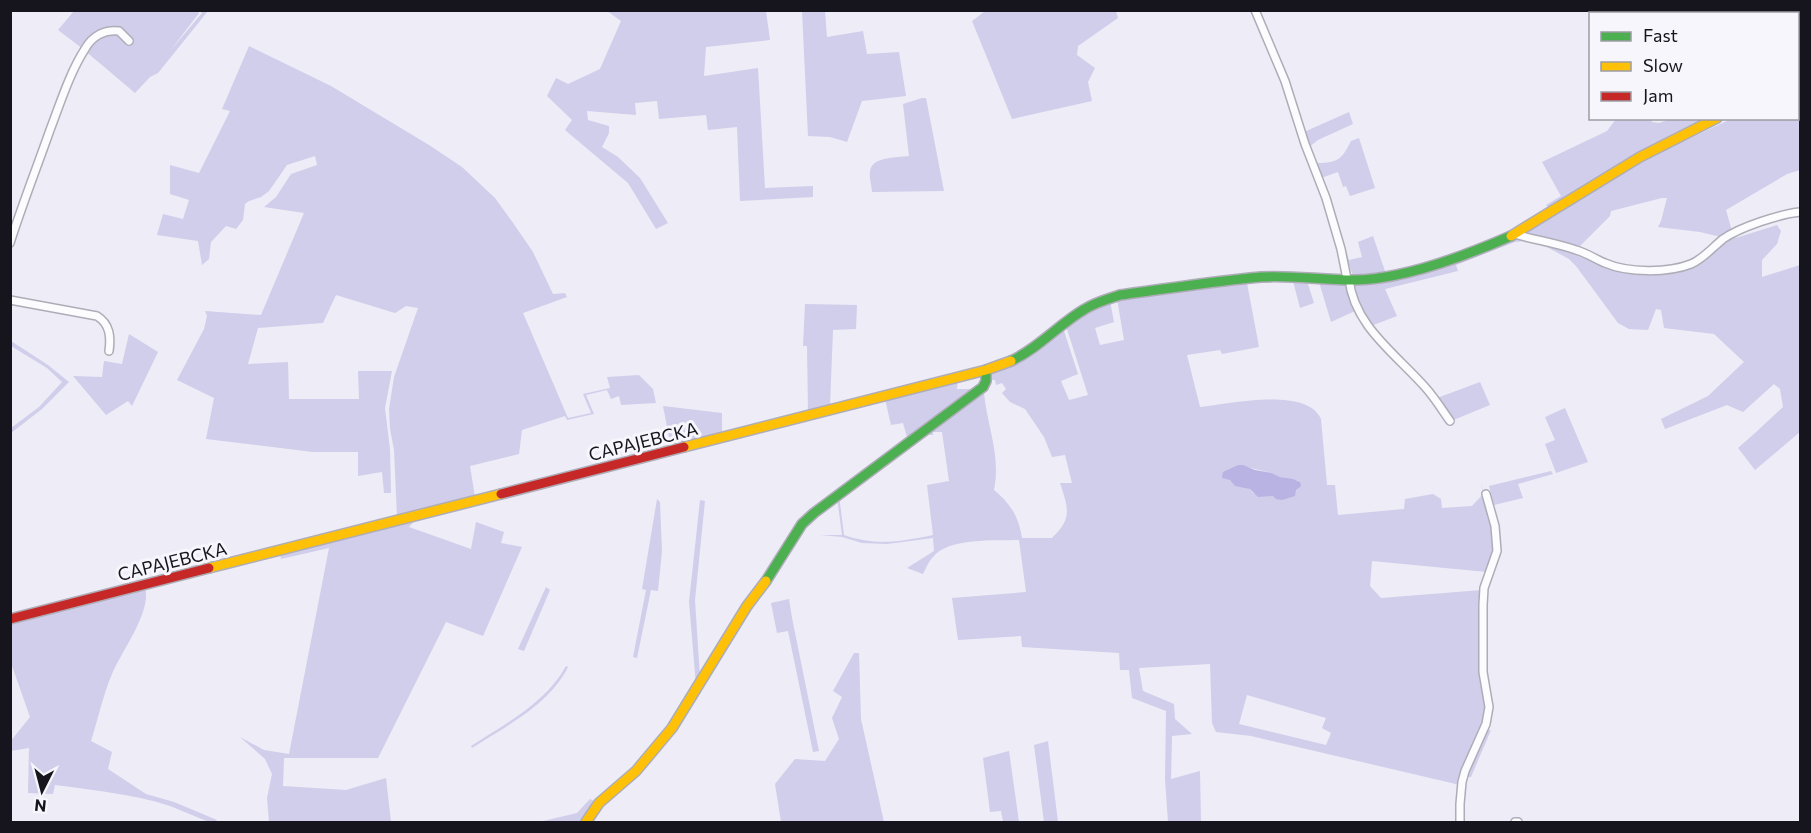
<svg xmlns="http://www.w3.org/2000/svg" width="1811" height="833" viewBox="0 0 1811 833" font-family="Commissioner,sans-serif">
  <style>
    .green { fill: #d0ceea; fill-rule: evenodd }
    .water { fill: #b8b3e3 }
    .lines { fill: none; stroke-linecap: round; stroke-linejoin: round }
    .street-casing { stroke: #aeadb7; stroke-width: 10 }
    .fast-casing { stroke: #aeadb7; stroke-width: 12 }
    .slow-casing { stroke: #aeadb7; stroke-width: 12 }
    .jam-casing { stroke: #aeadb7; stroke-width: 12 }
    .street { stroke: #fcfcfe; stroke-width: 7 }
    .fast { stroke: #4caf50; stroke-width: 9 }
    .slow { stroke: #ffc107; stroke-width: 9 }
    .jam { stroke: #c62828; stroke-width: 9 }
    .labels { text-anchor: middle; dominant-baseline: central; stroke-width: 6; stroke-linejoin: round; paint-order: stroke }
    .street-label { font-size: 18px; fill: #16151e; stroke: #f6f6fc }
  </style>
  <rect width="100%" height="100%" fill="#edecf7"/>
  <g class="green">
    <polygon points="74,11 196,11 199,13 170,51 202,13 200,11 208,11 158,73 150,77 135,93 83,49 58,30"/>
    <polygon points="607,11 766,11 770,40 706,47 704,76 758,68 765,188 813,186 813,197 740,201 737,127 708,130 706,115 659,119 657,101 635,103 636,115 587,111 588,120 609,126 609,133 602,147 618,157 640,178 668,223 656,229 628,183 565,130 572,120 547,96 556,78 568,84 600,69 621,21"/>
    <polygon points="802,11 825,11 827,37 863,31 867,54 899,52 906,96 862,101 847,142 830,137 808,136"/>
    <polygon points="985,11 1116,11 1118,18 1078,46 1077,55 1095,68 1088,82 1092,101 1012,119 972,21"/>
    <polygon points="1589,11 1589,10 1710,11 1707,14 1590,14 1590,16"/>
    <polygon points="249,46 331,86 429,145 462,167 495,198 511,220 533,252 553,294 565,293 567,297 523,313 568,418 591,413 583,394 610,388 607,377 639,375 653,389 656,403 621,405 619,396 611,399 607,390 586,395 594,414 567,420 565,416 522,430 519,454 470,466 475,497 397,517 394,450 390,429 389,409 394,377 418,308 406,306 395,313 336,295 323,323 258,328 248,364 288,362 289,399 359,399 358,371 392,371 385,408 390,449 391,493 384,493 382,472 358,476 358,452 313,452 206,439 214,398 177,380 204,329 207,316 205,311 261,315 304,213 264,207 276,197 291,174 317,165 315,156 287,165 269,191 261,197 249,201 245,204 243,220 236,229 226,226 211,242 209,259 202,265 198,241 157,235 163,214 183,219 189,200 170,194 170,165 199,173 230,111 222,109"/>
    <polygon points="1800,85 1800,170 1787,174 1726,210 1732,231 1721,237 1700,232 1658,227 1661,221 1667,198 1662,198 1611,211 1610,216 1578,248 1527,235 1527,231 1656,154 1731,119 1798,118 1798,86"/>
    <path d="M922 98H926L944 191 872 192C872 186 869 178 870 172 871 156 897 158 909 156L903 104Z"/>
    <polygon points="1349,112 1353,124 1318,140 1309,147 1304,132"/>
    <polygon points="1616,119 1651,119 1652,122 1659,123 1671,119 1706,119 1647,149 1549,208 1546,205 1561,196 1542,162 1607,131"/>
    <path d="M1359 138 1375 188 1350 196 1346 186 1343 187 1338 172 1321 178 1314 163C1337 163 1341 161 1351 141Z"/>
    <polygon points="1777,225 1781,231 1777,244 1762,260 1762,277 1800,265 1800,432 1755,470 1738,448 1755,433 1783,407 1780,389 1774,384 1743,412 1727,405 1665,429 1661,419 1708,396 1744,362 1714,334 1664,328 1661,310 1656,309 1648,330 1629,329 1618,323 1576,266 1569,259 1545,246 1524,241 1515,242 1456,265 1458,271 1385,289 1397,316 1371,326 1365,317 1351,286 1354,283 1376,282 1401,278 1430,270 1517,237 1560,247 1639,273 1667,274 1678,273 1692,267 1725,240 1739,237"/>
    <polygon points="1373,236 1386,274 1353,276 1343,249 1345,248 1349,260 1362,257 1358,242"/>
    <polygon points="1293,281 1307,281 1314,303 1300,308"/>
    <polygon points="1319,282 1346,285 1355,311 1331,322"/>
    <path d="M1247 283 1259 347 1222 354 1220 350 1187 355 1200 407C1228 404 1307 386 1321 419L1327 485H1335L1338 515 1404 509 1405 499 1433 494 1441 499 1442 508 1472 506 1483 494 1481 482 1494 542V551L1487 572 1372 561 1370 586 1381 598 1482 590 1480 666 1486 703 1485 731 1491 730 1471 777H1465L1460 785 1251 736 1216 732 1212 723 1210 664 1139 668 1143 691 1174 704 1175 719 1192 734 1172 736 1171 779 1200 771 1201 822H1168L1165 779 1166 711 1132 698 1129 670H1120L1119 653 1022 647 1021 636 958 640 952 598 1026 592 1019 540C996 541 949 537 933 557 929 561 926 568 923 574L907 568 934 551 933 538 887 544 862 543 842 537 821 535H842L837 497 839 495 844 535C876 546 900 542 933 535L927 485 949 481 942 432H933V435L922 434 976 396 984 393C987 426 1001 455 994 490 1010 503 1019 517 1022 538H1052C1073 518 1068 508 1060 483H1072L1065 455 1052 457 1044 437 1025 409 1010 402 1002 393 1006 389 1002 383 996 385 995 380H990L991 372 1063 328 1078 374 1061 381 1069 400 1088 395 1066 326 1080 316 1110 301 1114 322 1095 328 1100 345 1124 340 1117 299ZM1238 465 1272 473 1280 477 1299 481 1296 490 1274 496 1253 493 1250 489 1230 480 1229 470ZM1247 695 1326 718 1322 728 1331 733 1326 745 1239 724Z"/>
    <polygon points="805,304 857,305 856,329 833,330 830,406 808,411 807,346 803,346"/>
    <polygon points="129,334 158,352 132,406 128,401 106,415 73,376 102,377 104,361 122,364"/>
    <polygon points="11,341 48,365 69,382 42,409 11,433 11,428 39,407 62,382 47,368 11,346"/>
    <polygon points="958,380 957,389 972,389 972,394 908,440 903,423 891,425 885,399"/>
    <polygon points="1480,382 1490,405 1451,421 1437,398"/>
    <polygon points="663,406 722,413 722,433 671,447"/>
    <polygon points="1565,408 1588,462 1556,473 1545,444 1555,440 1545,417"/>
    <polygon points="1551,471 1553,474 1518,484 1523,498 1494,505 1489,486"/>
    <polygon points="657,499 660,502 662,551 658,591 651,590 637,658 633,657 646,590 642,589"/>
    <polygon points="700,500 705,501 695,600 700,678 696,685 689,602"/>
    <polygon points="417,518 409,527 471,549 476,522 504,532 501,543 522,547 483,636 446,622 378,758 284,758 283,786 346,790 386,778 391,822 269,822 267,798 272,774 265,759 240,737 264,750 289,754 329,548 281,559 280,554"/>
    <polygon points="546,587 550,590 524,651 518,649"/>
    <path d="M145 588C152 611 121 652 112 674 103 695 98 719 91 741L112 752 108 769 146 794 174 802 217 820 215 822H209C196 817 183 811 170 806 133 794 93 790 55 785L53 794 28 793 29 748 11 751 10 742 30 717 11 663V622Z"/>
    <polygon points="789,599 792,618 819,751 813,752 788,631 777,633 771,603"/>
    <polygon points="854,653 859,653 861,719 884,822 781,822 775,784 795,759 825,761 839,739 832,718 842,697 833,691"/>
    <path d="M566 666 568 667C549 705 506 726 472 748L471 746C505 724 546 703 566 666Z"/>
    <polygon points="1048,741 1058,822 1044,822 1034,745"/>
    <polygon points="1009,751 1019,822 1003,822 1001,811 990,812 983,758"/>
    <polygon points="590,799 600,804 591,816 592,822 539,822 577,813"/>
  </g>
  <polygon class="water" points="1238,465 1243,465 1255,470 1272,473 1280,477 1293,479 1300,482 1301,486 1296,490 1295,496 1282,500 1276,499 1273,496 1258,497 1250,489 1235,486 1230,480 1222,478 1223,472"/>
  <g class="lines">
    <defs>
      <g id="street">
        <polyline points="1255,10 1285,81 1305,144 1326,198 1341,249 1347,279"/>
        <path d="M1514 234C1535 240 1556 243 1576 250 1587 253 1595 259 1605 263 1628 273 1668 273 1691 264 1703 259 1713 247 1723 239 1740 227 1780 214 1800 212"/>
        <path d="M10 243C22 205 37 167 50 130 60 104 70 72 85 49 92 36 105 29 119 31L129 41"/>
        <path d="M1349 279C1354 326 1396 354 1425 387 1435 398 1442 410 1450 421"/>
        <path d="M10 300 97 316C110 324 111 337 109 351"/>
        <polyline points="1460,822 1460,804 1462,782 1465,771 1486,724 1489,707 1483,672 1483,605 1484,588 1497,551 1495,526 1486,494"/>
        <polyline points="1515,822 1518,822"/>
      </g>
      <g id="fast">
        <polyline points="1798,81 1800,79"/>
        <path d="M1011 361C1039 348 1059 324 1085 309 1096 302 1108 299 1120 295 1167 289 1214 281 1261 277 1291 275 1322 280 1353 280 1403 280 1465 256 1511 236"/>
        <polyline points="766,581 802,524 814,513 983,387 986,381 986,370"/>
      </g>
      <g id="slow">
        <polyline points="1511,236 1640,157 1717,118"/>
        <polyline points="684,447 986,370 1011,361"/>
        <polyline points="209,568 501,494"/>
        <polyline points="586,822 599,803 636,771 672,728 747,606 766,581"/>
      </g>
      <g id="jam">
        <polyline points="501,494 684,447"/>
        <polyline points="10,619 209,568"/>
      </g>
    </defs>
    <use href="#street" class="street-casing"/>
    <use href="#fast" class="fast-casing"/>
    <use href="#slow" class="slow-casing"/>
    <use href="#jam" class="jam-casing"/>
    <use href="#street" class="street"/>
    <use href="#fast" class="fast"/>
    <use href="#slow" class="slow"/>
    <use href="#jam" class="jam"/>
  </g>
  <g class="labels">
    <g class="street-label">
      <text transform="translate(643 441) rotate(-14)">САРАЈЕВСКА</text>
      <text transform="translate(172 561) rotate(-14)">САРАЈЕВСКА</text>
    </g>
  </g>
  <rect width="1811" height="833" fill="none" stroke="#16151e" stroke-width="24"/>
  <rect x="1589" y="12" width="210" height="108" fill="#f6f6fc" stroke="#9c9ca3" stroke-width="1.5"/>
  <rect x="1601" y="32" width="30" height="9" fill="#4caf50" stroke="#9c9ca3" stroke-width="1.5"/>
  <text x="1643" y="42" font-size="18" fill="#16151e">Fast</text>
  <rect x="1601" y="62" width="30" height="9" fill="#ffc107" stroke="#9c9ca3" stroke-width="1.5"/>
  <text x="1643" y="72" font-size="18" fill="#16151e">Slow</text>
  <rect x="1601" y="92" width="30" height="9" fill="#c62828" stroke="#9c9ca3" stroke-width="1.5"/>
  <text x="1643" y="102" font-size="18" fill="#16151e">Jam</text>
  <g transform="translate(42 791) rotate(186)" stroke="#f6f6fc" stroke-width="4.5" paint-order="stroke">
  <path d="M0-4.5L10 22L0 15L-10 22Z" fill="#16151e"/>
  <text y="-9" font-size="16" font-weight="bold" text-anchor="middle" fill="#16151e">N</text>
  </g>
</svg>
